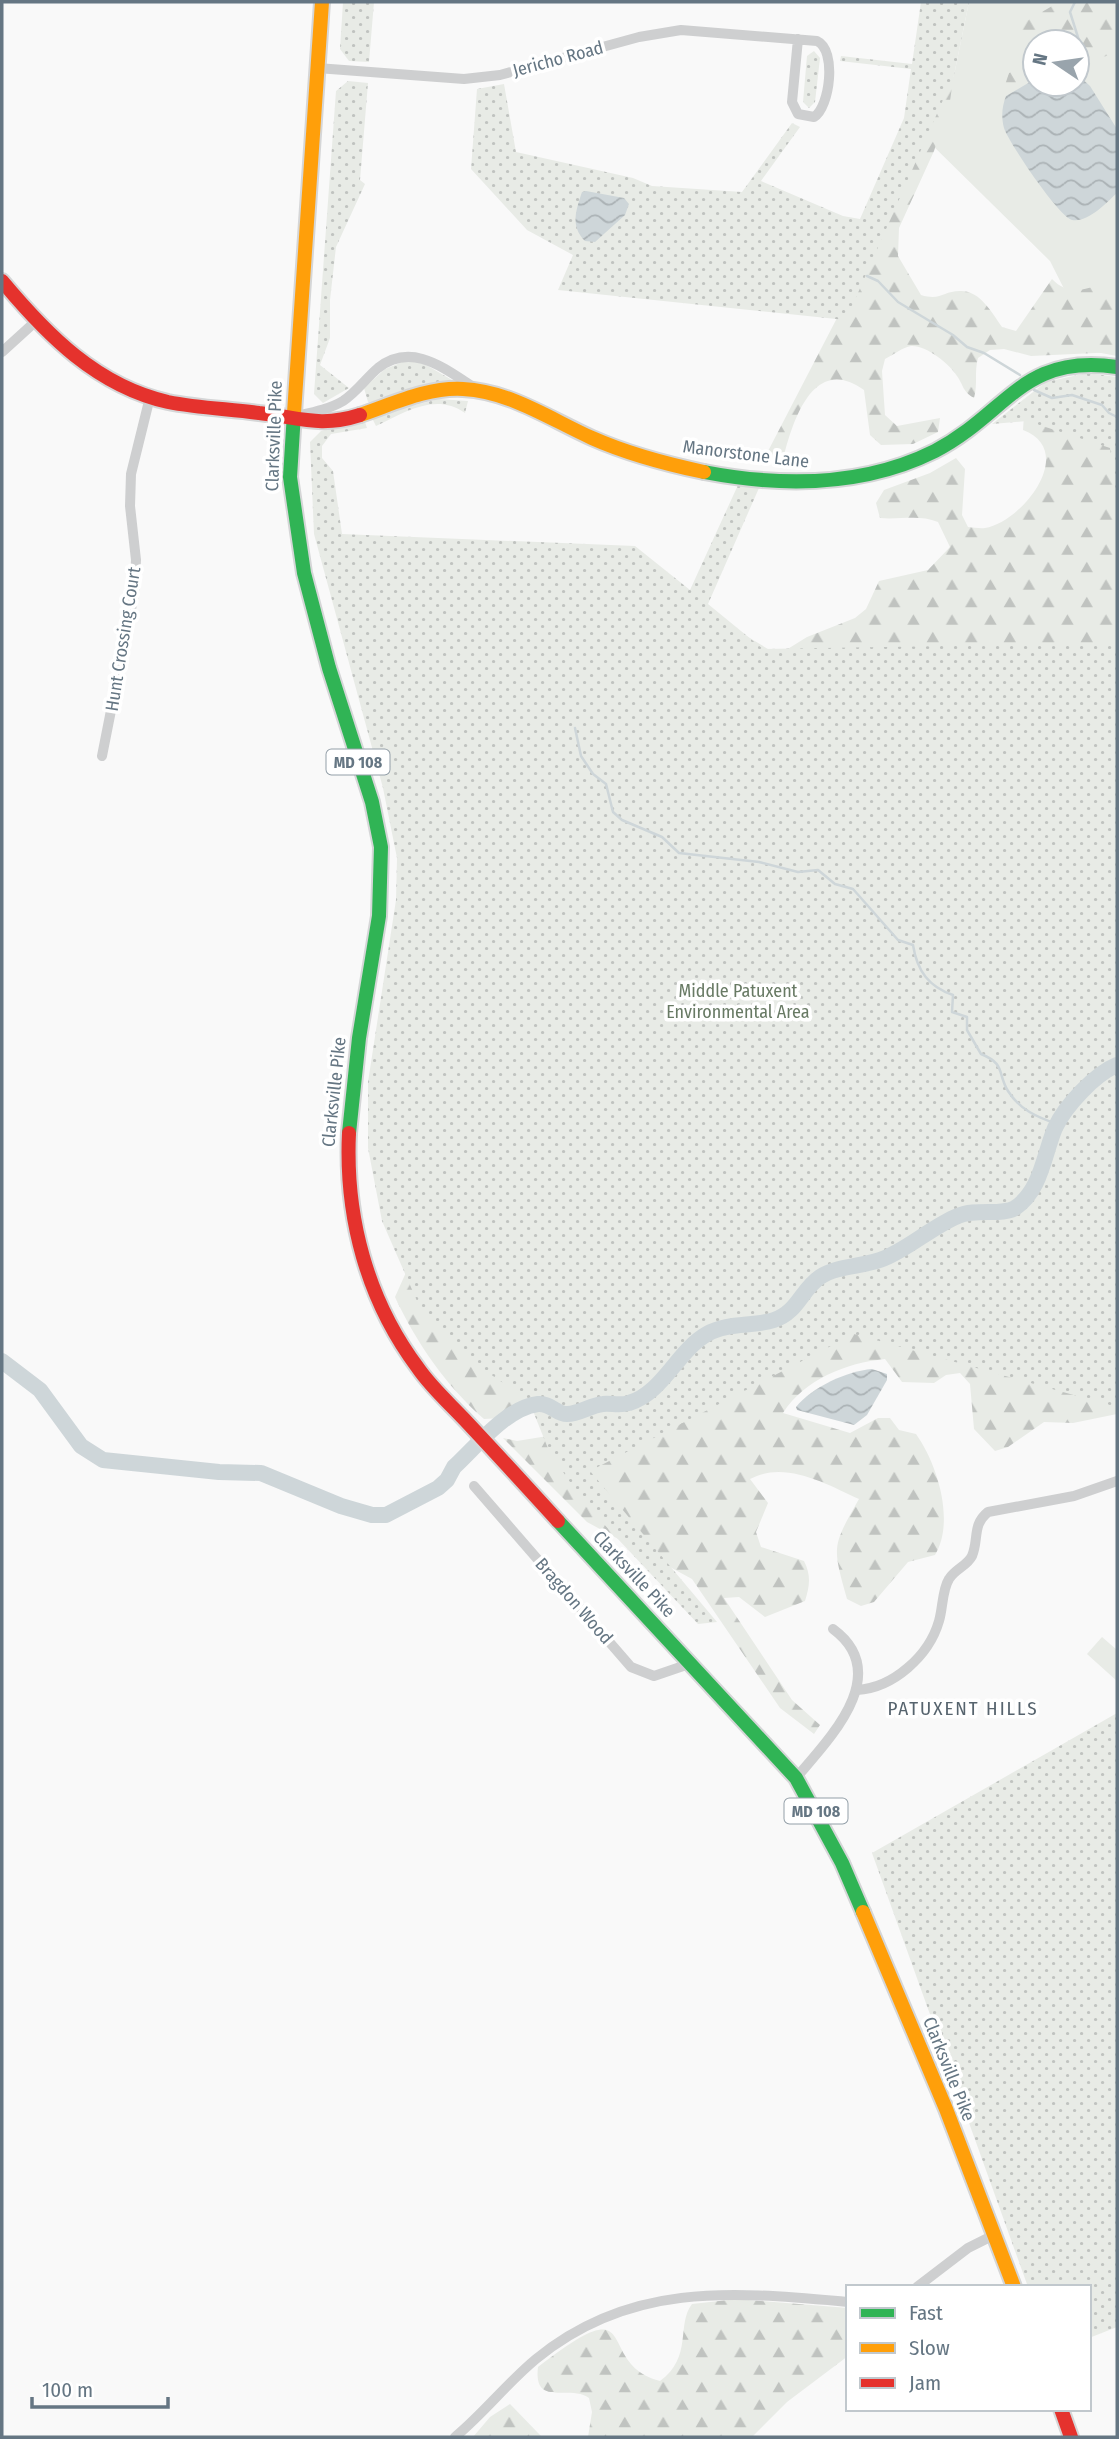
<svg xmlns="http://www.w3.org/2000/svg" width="1119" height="2439" viewBox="0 0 1119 2439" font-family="'Fira Sans Condensed',sans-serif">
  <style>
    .green { fill: #e8ebe6; fill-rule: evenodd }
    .forest { fill: url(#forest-firs) }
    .park { fill: url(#park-dots) }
    .water { fill: url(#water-waves) }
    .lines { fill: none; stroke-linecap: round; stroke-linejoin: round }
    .stream { stroke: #ced6d9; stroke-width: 2.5 }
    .river { stroke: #ced6d9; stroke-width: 16 }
    .fast-casing { stroke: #d5d6d7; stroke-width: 18 }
    .slow-casing { stroke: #d5d6d7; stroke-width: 18 }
    .jam-casing { stroke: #d5d6d7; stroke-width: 18 }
    .street { stroke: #cecfd0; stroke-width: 10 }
    .fast { stroke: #30b455; stroke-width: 14 }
    .slow { stroke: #ff9f0a; stroke-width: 14 }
    .jam { stroke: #e5322d; stroke-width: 14 }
    .labels { text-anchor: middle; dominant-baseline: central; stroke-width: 7; stroke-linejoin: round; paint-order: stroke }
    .shield { fill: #fff; stroke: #939fa8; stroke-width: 2 }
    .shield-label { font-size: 16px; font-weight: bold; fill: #657683 }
    .street-label { font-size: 18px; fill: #657683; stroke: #fff }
    .park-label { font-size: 18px; fill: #687a64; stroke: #fff }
    .neighbourhood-label { font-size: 19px; letter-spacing: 2px; fill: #57646e; stroke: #fff }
  </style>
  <defs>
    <pattern id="forest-firs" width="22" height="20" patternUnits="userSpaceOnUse" patternTransform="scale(1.75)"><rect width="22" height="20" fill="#e8ebe6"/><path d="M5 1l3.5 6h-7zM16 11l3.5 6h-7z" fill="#c0c3c0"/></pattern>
    <pattern id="park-dots" width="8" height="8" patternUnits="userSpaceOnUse" patternTransform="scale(1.75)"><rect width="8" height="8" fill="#e8ebe6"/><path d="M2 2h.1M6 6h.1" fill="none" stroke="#c0c3c0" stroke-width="1.8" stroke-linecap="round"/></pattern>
    <pattern id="water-waves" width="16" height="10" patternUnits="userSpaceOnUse" patternTransform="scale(1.75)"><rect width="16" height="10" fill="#ced6d9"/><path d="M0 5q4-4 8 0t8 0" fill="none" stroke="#abb2b5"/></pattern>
  </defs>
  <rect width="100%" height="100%" fill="#f9f9f9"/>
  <g class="green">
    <path d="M969 2H1117V356L1096 352 1050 261 926 139 954 75ZM1035 42H1077V84H1035Z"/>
    <polygon points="1102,1637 1117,1650 1117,1681 1087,1654"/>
  </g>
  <g class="forest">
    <path d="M964 2 950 101 934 151 899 228 898 256 921 295C941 301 943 291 960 291 980 290 992 313 1002 327L1016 331 1052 279C1072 300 1093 286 1117 278V352L1031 356 1004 349 990 350 978 358C974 372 978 384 974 398 962 391 964 386 957 376 950 364 926 345 911 346 903 347 893 355 885 359L882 371 885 415 897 426 940 418 938 432 913 444 881 445 870 435 864 390C810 351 790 430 781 468L766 455 866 262Z"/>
    <polygon points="1059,2 1117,2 1117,52 1090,62 1081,78 1077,74 1077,42 1035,42 1035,79 1011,91 1004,88 1009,73 1019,68 1024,54 1020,42 1023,23"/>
    <path d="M1117 393V1414L1073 1423 1044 1422 1008 1447 995 1451 974 1429 970 1384 960 1373 946 1375 934 1383 902 1382 885 1359C846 1363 805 1379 783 1413L850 1433 878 1418H890L899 1430 916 1434C938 1465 955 1522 935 1555L908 1562 874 1602 861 1606 847 1599C832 1545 832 1547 859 1499 826 1484 785 1460 750 1479L768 1503 756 1532 761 1547 804 1561C811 1575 810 1585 805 1601L765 1617 739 1597 724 1598 792 1700 820 1725 814 1734 780 1708 692 1579 587 1522 503 1438 517 1441 615 1425 556 1391 502 1418 484 1419C446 1386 416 1342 395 1297L703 610 778 655 807 637 855 618 866 609 879 581 928 570 950 547 938 522C919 514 900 520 880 518L876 503 884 490 930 473 956 458 965 469 962 515 968 527C973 527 980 529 985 528 1022 522 1078 451 1023 430L1024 415Z"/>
    <path d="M737 2299 848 2308V2356L787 2402 752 2437H588L592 2412 589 2398C569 2384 533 2408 538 2367 646 2283 593 2364 660 2381 693 2357 676 2325 692 2304Z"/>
    <polygon points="510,2404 542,2437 473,2437 490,2417"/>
  </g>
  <g class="park">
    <polygon points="343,2 374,2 369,62 349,61 340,49"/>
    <polygon points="921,2 969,2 954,75 846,320 558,290 573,255 527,230 471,169 477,89 504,84 516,152 633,178 652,186 742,192 792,123 800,127 761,181 843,216 860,219 904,118 911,69 840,61 841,56 912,64"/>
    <polygon points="814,51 820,58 815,102 809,108 803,102 807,56"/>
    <polygon points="348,81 368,83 360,180 365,184 336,247 330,300 330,338 320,365 349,388 323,403 314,394 336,91"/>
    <polygon points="405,361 421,362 452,380 447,386 407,392 373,404 368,402 364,388 385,369"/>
    <polygon points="1087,373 1117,377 1117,499 1110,448 1027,421 992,424 1046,382"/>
    <path d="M439 399 468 401 465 413C435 392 404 413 376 426L371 416Z"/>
    <polygon points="364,419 367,428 331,434 322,446 322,458 333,471 342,534 635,546 690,590 738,485 759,488 708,604 763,649 1117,643 1117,1407 854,1334 590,1471 717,1622 698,1624 584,1503 549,1451 529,1401 467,1358 417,1301 382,1221 368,1148 368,1082 396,900 397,858 383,788 314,534 310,442 321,431"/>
    <polygon points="1117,1713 1117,2327 1089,2338 1089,2287 1028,2287 872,1853"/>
  </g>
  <g class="water">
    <path d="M1077 74 1090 86 1117 129V193C1106 203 1088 223 1072 220 1059 217 1009 143 1004 128 1001 116 1002 107 1006 96L1035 79V84H1077Z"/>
    <path d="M586 191 624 198 629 204 625 215 595 242 585 241C570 226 576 210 582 192Z"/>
    <path d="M872 1369 887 1374V1380L867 1415 854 1425 797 1410 796 1407C812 1387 847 1371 872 1369Z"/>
  </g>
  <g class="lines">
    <g class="stream">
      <polyline points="1075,2 1070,12 1082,50 1077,69"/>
      <polyline points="867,276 878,281 898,302 953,335 967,347 984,353 1020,375"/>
      <polyline points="1034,390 1052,398 1072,395 1102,405 1109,413 1117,417"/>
      <path d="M575 728 581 756 593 774 606 784 613 812 622 820 662 837 679 853 759 862 798 872 818 870 835 884 853 889 898 940 913 945C917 971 929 987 953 995L952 1012 967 1017V1030L981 1054C1006 1064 997 1073 1008 1091 1020 1110 1037 1117 1057 1124"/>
    </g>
    <path class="river" d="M2 1361 40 1390 81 1446 103 1460 219 1472 261 1473 341 1506 372 1515H386L438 1488 447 1480 454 1467C476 1447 506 1408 538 1404 551 1403 556 1414 567 1414 579 1414 591 1405 603 1404 611 1403 620 1406 629 1403 663 1393 677 1351 707 1334 728 1322 753 1327 774 1320 798 1312 801 1290 820 1277 838 1265 865 1267 885 1258 911 1247 933 1226 958 1216 976 1208 1002 1216 1015 1208 1041 1191 1044 1154 1055 1128 1065 1106 1095 1074 1117 1065"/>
    <defs>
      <g id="fast">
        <polyline points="294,413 290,477 304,573 329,668 372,802 381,847 379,916 359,1038 349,1133"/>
        <path d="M704 472C782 487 863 487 935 451 1008 413 1022 353 1117 367"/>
        <polyline points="558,1521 796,1778 842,1863 863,1912"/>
      </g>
      <g id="slow">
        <polyline points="294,413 322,2"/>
        <path d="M360 415C393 404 427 387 463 389 509 391 550 419 592 438 628 454 666 464 704 472"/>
        <polyline points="863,1912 946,2109 1014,2287"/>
      </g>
      <g id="jam">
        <path d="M2 281C47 335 97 386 168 402 198 408 229 409 259 413 298 417 320 428 360 415"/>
        <path d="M349 1133C345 1217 367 1300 418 1368 431 1387 449 1403 464 1419 496 1453 527 1487 558 1521"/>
        <polyline points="1061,2409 1071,2437"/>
      </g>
    </defs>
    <use href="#fast" class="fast-casing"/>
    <use href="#slow" class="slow-casing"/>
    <use href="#jam" class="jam-casing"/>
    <g class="street">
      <path d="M317 68 464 79 500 75 639 37 681 30 817 41C837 50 830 107 814 117L798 114 792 102 798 39"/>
      <polyline points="2,352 35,322"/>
      <path d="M292 417C309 413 328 410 343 401 357 392 366 378 378 368 412 341 445 369 475 388"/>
      <polyline points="102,756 134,594 136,560 130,506 131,474 150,397"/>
      <polyline points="474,1486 631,1667 654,1676 692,1663"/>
      <path d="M857 1690C893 1688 929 1656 939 1621 943 1608 942 1590 949 1579 955 1569 967 1566 972 1556 979 1539 972 1525 988 1512L1074 1496 1117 1481"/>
      <path d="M796 1778C829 1739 894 1674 833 1629"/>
      <polyline points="917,2287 968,2248 994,2235"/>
      <path d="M455 2437C484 2413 507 2383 536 2359 631 2281 734 2292 848 2302"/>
    </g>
    <use href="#fast" class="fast"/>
    <use href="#slow" class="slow"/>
    <use href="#jam" class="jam"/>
  </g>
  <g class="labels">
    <g class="shield">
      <rect x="326.5" y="749.5" width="63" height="25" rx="5"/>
      <rect x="784.5" y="1798.5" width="63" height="25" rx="5"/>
    </g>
    <g class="shield-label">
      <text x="358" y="762">MD 108</text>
      <text x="816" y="1811">MD 108</text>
    </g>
    <g class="street-label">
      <text transform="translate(558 59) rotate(-15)">Jericho Road</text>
      <text transform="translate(274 436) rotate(-88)">Clarksville Pike</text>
      <text transform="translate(746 454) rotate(7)">Manorstone Lane</text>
      <text transform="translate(123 639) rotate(-81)">Hunt Crossing Court</text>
      <text transform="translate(334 1092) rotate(-84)">Clarksville Pike</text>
      <text transform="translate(634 1574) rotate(47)">Clarksville Pike</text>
      <text transform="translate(574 1601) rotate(49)">Bragdon Wood</text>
      <text transform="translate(949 2069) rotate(68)">Clarksville Pike</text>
    </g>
    <g class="park-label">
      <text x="738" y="991">Middle Patuxent<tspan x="738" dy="21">Environmental Area</tspan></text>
    </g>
    <g class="neighbourhood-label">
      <text x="963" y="1708">PATUXENT HILLS</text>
    </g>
  </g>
  <rect width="1119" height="2439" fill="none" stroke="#657683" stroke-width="7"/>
  <rect x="846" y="2285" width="245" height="126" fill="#ffffff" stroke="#c1c8cd" stroke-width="2"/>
  <rect x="860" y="2308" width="35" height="10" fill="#30b455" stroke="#c1c8cd" stroke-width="2"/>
  <text x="909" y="2320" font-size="21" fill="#657683">Fast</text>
  <rect x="860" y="2343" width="35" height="10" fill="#ff9f0a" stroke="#c1c8cd" stroke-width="2"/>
  <text x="909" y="2355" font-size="21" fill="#657683">Slow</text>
  <rect x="860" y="2378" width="35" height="10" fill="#e5322d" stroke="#c1c8cd" stroke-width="2"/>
  <text x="909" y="2390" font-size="21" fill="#657683">Jam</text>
  <g transform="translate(1056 63) rotate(283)"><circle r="33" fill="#ffffff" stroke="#c1c8cd" stroke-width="2"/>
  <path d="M0-5L12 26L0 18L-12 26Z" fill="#99a4ac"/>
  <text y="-10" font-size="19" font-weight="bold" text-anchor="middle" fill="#657683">N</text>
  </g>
  <path d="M32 2397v10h136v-10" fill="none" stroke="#657683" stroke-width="3.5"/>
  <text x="42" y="2397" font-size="21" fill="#657683" stroke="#ffffff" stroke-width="5" paint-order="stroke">100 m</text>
</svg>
